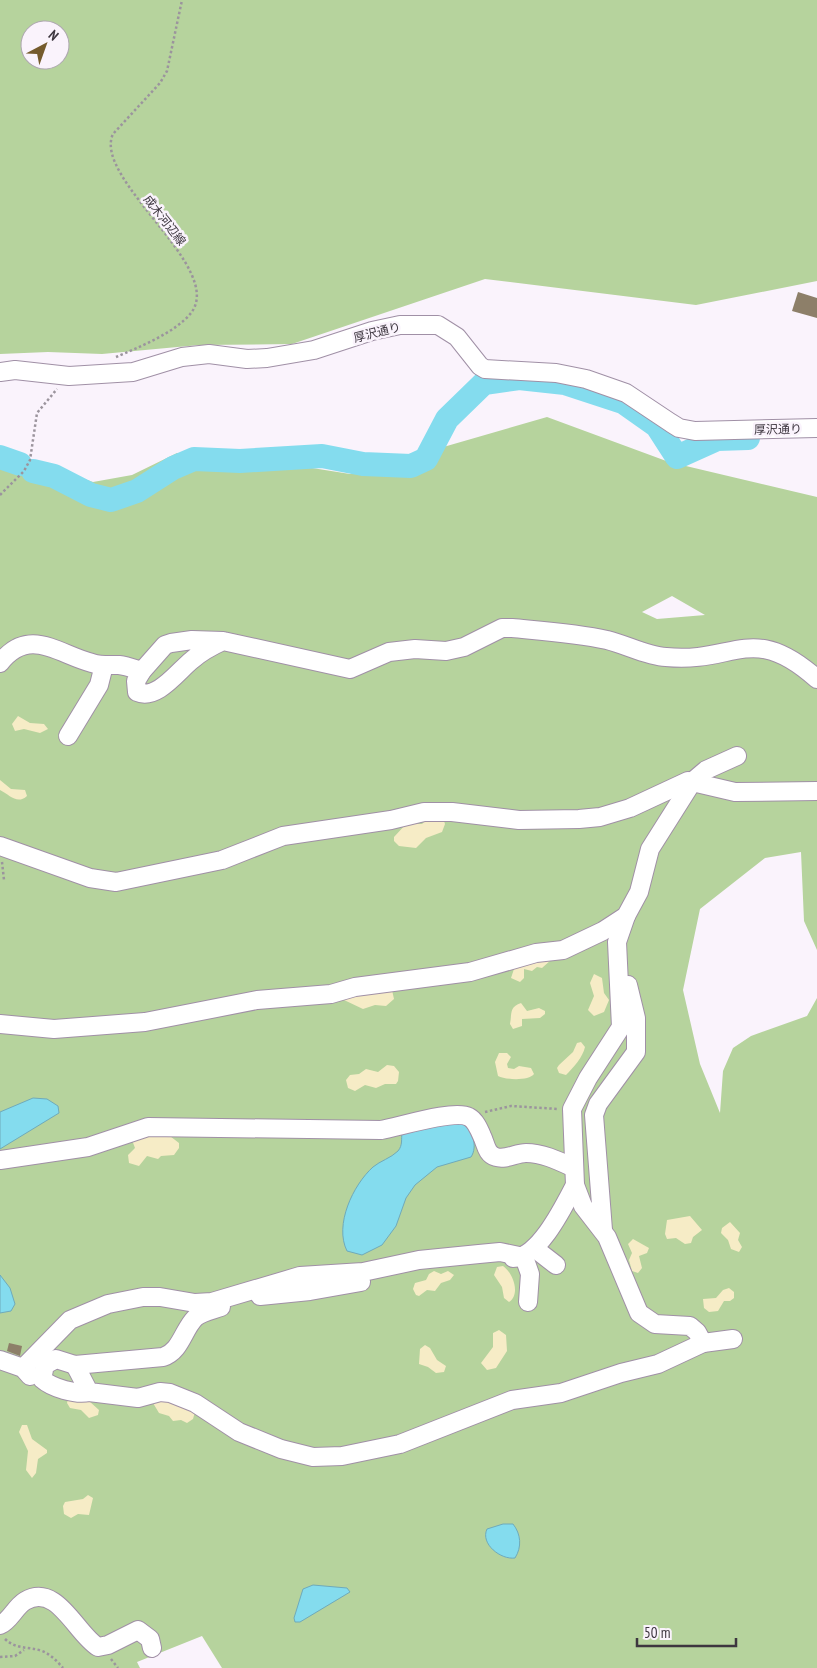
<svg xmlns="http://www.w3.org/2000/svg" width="817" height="1668" viewBox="0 0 817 1668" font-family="'PT Sans Narrow','Noto Sans JP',sans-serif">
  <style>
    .green { fill: #b6d39d; fill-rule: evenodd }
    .sand { fill: #f6ecc6 }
    .water { fill: #84dcee; stroke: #6faaba }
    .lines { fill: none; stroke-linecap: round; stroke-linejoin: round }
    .river { stroke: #84dcee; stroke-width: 24 }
    .building { fill: #8d7f69 }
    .minor-casing { stroke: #a090a6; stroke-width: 20 }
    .path { stroke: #9b949d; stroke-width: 2.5; stroke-dasharray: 2.5 2.5; stroke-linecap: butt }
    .minor { stroke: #fff; stroke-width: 18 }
    .labels { text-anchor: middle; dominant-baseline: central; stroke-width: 5; stroke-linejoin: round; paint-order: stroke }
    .street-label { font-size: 12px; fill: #3d363f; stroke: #faf3fc }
  </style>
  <rect width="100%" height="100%" fill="#faf3fc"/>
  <g class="green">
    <path d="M0 0H817V281L696 305 485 279 292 344 199 345 102 354 48 352 0 354ZM30 30H60V60H30Z"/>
    <path d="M547 417 669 462 817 497V950L804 921 801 852 765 858 700 909 683 990 700 1064 720 1113 723 1071 733 1048 751 1036 807 1016 817 998V1668H222L202 1636 137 1662 140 1668H0V459L39 463 93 482 132 475 177 453 243 457 350 474ZM672 596 705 615 657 619 642 612Z"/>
  </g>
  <g class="sand">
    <polygon points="18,716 30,723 44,724 48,729 40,733 24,729 15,731 12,724"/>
    <path d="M0 780 11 789 25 790 27 796C17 805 10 795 0 790Z"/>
    <polygon points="443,818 445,824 442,832 426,838 416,848 399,846 394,841 394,837 406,824 422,824 427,819"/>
    <polygon points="551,960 542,968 537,967 532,971 524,969 524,978 520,982 511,978 516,963"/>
    <polygon points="594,974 602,978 604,993 609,1000 604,1012 594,1016 588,1010 594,996 590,983"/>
    <polygon points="392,990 394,999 386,1006 375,1005 363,1009 344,1000 344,997"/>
    <path d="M521 1003 527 1011 539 1008 545 1011V1014L540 1018 522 1019V1026L513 1029 510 1024C512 1014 509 1007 521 1003Z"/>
    <path d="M581 1042 585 1047C583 1057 573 1068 566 1075L559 1073 557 1068 559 1065 573 1052 577 1043Z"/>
    <path d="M499 1053H507L511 1057 507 1064 508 1068 514 1069 519 1066 531 1068 534 1074C529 1081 506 1080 498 1076L495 1062Z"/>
    <polygon points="387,1065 394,1066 399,1072 398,1081 396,1084 385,1084 376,1088 365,1085 355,1091 348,1088 346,1080 350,1075 359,1074 366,1069 378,1072"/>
    <polygon points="166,1133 179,1143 179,1148 174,1155 161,1156 158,1159 147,1156 139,1166 129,1163 128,1155 135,1148 132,1140 146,1134 153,1137"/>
    <polygon points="690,1216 702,1230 693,1237 691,1243 685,1244 676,1238 667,1239 665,1234 667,1220"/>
    <polygon points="730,1222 740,1233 738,1240 742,1247 739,1252 731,1249 728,1240 721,1233 722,1228"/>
    <polygon points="633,1239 649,1248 647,1253 639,1256 642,1268 638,1273 632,1271 629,1260 632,1253 628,1244"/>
    <path d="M503 1266C513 1273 521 1294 509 1302L504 1298 502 1287 494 1275 497 1267Z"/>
    <polygon points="434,1271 441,1274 448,1271 454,1275 450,1280 441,1283 435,1291 427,1290 419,1296 416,1295 413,1289 415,1283 426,1280 429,1274"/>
    <polygon points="729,1288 734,1292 734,1298 730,1301 724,1301 718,1311 709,1312 704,1308 703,1299 716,1298 723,1290"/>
    <polygon points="499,1330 506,1335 507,1351 496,1368 487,1370 481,1363 493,1347 493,1333"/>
    <polygon points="425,1345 430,1348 437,1360 446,1366 444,1372 436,1373 428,1367 419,1364 420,1349"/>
    <polygon points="160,1397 195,1412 193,1419 187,1423 181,1420 173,1421 169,1416 159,1413 153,1403"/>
    <polygon points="68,1399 89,1401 99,1410 98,1415 89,1418 81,1410 70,1408 67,1403"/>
    <polygon points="22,1425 27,1425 32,1439 47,1450 47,1453 38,1459 36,1473 32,1478 26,1470 28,1451 19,1432"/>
    <polygon points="88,1495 93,1498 89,1515 78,1514 71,1518 64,1514 63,1506 65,1502 83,1499"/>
  </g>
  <g class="water">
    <polygon points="33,1098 47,1099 58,1106 59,1113 0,1149 0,1112"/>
    <path d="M439 1123C445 1123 454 1122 460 1123 473 1127 478 1147 471 1157L437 1167 415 1185 406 1198 396 1226 382 1245 362 1255 347 1251C334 1225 353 1185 373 1167 380 1161 391 1158 398 1151 403 1145 401 1139 402 1133Z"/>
    <polygon points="0,1275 10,1288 15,1304 11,1311 0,1313"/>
    <path d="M503 1524H513C521 1534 522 1547 515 1558 501 1560 480 1544 487 1529Z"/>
    <polygon points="313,1585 347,1588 350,1592 300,1622 295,1622 294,1618 303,1589"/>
  </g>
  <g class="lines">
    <g class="river">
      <polyline points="0,457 20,464"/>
      <polyline points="33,471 54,476 91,495 111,500 137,491 173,468 194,459 240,461 322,456 363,464 411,466 426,459 447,419 484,383 519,378 565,383 623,402 657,426 677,457 717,439 748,438"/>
    </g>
  </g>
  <g class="building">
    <polygon points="798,292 817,298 817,318 792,311"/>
    <polygon points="9,1343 22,1346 20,1356 7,1351"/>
  </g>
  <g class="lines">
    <defs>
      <g id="minor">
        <polyline points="0,372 15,370 69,376 133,372 182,357 209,354 247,359 267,358 314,350 372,331 400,325 438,325 457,337 480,366 485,369 556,373 586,379 626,393 671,423 679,428 695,431 817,428"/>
        <path d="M223 641C212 646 201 652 192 660 178 671 157 701 137 692L136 681 142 671 165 645 171 643 192 640 223 641 350 669 389 652 415 649 446 651 464 647 502 628H512C544 631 576 633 607 640 627 645 647 656 666 657 735 664 752 621 817 679"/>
        <path d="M0 663C29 626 58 654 92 663 101 666 110 665 119 665 127 666 135 669 142 671"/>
        <polyline points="68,736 99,685 104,665"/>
        <polyline points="0,846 90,878 116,882 222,860 283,836 391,820 424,812 452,812 519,820 579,819 600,817 630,808 688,781 735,792 817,791"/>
        <polyline points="626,916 617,942 621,1027 588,1078 572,1109 575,1185 583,1206 607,1237 639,1313 655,1324 690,1326 697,1332 703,1343"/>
        <polyline points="0,1024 54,1029 145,1022 257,1000 331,994 355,987 470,972 536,953 563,950 603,931 626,916 639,892 650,849 693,781 706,770 737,756"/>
        <path d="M0 1160 88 1147 148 1127 381 1130C399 1127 454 1109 469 1117 475 1120 479 1129 482 1136 486 1144 486 1154 496 1157 506 1160 516 1153 526 1153 543 1153 559 1161 574 1168"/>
        <polyline points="603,1230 594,1115 598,1104 636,1052 636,1018 628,985"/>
        <polyline points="534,1248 556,1265"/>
        <path d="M513 1258C539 1258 564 1206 575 1185"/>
        <polyline points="260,1296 310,1291 361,1282"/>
        <polyline points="0,1360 23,1368 30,1376"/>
        <polyline points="75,1365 89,1392 138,1398 160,1392 170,1393 195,1403 239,1432 281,1449 313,1457 342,1456 400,1444 512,1400 561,1393 621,1373 658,1364 703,1343 733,1339"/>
        <polyline points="23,1368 70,1320 108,1304 143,1297 160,1297 195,1303 212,1302 300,1276 363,1272 419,1260 479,1254 500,1252 524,1257 530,1274 528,1302"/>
        <path d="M89 1392C76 1395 52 1388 42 1379L45 1365 56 1359 75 1365 163 1357C181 1351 183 1330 195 1318 201 1312 213 1310 221 1307"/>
        <path d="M0 1625C10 1621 15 1607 25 1601 57 1582 76 1634 98 1647L108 1645 138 1630 150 1639 152 1648"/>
      </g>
    </defs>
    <use href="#minor" class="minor-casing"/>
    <g class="path">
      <path d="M116 357C139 347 175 333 191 313 226 268 92 179 113 134L160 83 167 71 182 0"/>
      <polyline points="0,495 24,471 30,460 37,413 57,389"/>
      <polyline points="2,862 4,880"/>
      <polyline points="485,1112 511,1106 558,1109"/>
      <path d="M5 1639C17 1650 28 1646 42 1651 50 1654 57 1661 63 1668"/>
      <polyline points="0,1657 15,1656 24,1650"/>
      <polyline points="111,1659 118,1668"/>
    </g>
    <use href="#minor" class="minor"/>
  </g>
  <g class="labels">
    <g class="street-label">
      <text transform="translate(165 220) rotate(52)">成木河辺線</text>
      <text transform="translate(377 332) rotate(-14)">厚沢通り</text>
      <text transform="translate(778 429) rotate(-1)">厚沢通り</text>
    </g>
  </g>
  <g transform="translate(45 45) rotate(41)"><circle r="24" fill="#faf3fc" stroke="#aea7b0"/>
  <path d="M0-4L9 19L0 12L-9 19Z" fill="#755b2d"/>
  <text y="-8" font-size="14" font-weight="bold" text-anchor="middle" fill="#3d363f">N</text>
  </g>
  <path d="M637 1638v8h99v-8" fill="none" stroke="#3d363f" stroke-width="2.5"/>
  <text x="644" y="1638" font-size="15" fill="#3d363f" stroke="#faf3fc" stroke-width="4" paint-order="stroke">50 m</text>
</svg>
